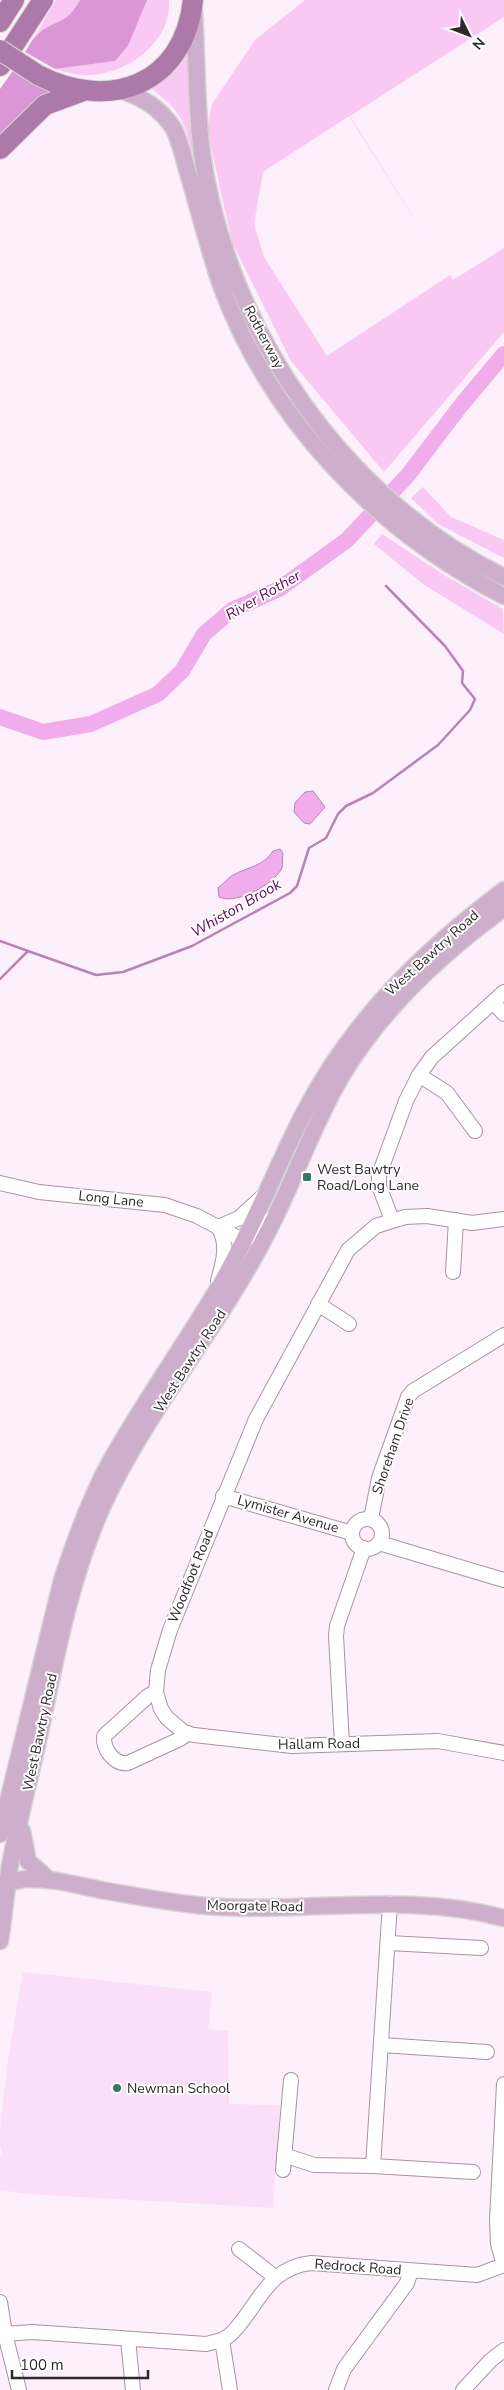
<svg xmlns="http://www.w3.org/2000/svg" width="504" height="2390" viewBox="0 0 504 2390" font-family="'Nunito Sans',sans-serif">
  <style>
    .built { fill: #fbdff8 }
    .green { fill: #f9c8f3; fill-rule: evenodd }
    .forest { fill: #db97d5 }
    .water { fill: #f1aceb; stroke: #b784b3 }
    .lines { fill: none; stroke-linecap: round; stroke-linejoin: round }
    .stream { stroke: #b784b3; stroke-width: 2.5 }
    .river { stroke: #f1aceb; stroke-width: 16 }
    .minor-casing { stroke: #a793a4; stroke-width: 16 }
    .major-casing { stroke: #d6d4d5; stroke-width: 19 }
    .highway-casing { stroke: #d6d4d5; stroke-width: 22 }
    .minor { stroke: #fff; stroke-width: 14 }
    .major { stroke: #ceafcb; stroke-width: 16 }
    .highway { stroke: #ad79a8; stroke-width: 20 }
    .highway-bridge-casing { stroke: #d6d4d5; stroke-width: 22; stroke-linecap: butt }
    .highway-bridge { stroke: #ad79a8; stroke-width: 20 }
    .poi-dot { fill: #33786b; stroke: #fff; stroke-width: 2 }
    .labels { text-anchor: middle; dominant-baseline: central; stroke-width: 4; stroke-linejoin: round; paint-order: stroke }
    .street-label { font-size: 14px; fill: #30282f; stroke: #fff }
    .poi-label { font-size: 14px; fill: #30282f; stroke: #fff; text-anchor: start }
    .water-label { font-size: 15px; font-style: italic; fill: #5e0b5b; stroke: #fff }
  </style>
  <rect width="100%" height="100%" fill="#fdf0fc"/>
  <polygon class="built" points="23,1972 212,1992 208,2029 228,2031 229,2104 280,2105 273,2208 27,2194 0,2190 0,2157 3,2154 0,2146 0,2128 7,2065"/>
  <g class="green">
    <path d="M56 0H80C67 23 54 21 35 36Z"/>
    <path d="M147 0H169C172 44 123 78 81 75 72 74 63 71 55 69L115 61 128 46Z"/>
    <path d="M305 0H504V17L350 116 453 280 504 248V332L384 472 291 361 232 242 207 130 212 104 255 40ZM349 116 450 275 327 356 264 257 254 224 263 172Z"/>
    <path d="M186 46 189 83 208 221C203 204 198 186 194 168 187 125 184 111 146 85Z"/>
    <polygon points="423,487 451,517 504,540 504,558 438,524 411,498"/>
    <polygon points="382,534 446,576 503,609 504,634 423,584 374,544"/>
  </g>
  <g class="forest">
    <path d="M80 0H147L128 46 115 61 55 69 25 52C29 46 32 39 37 35 54 19 66 26 80 0Z"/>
    <polygon points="15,68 64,91 0,143 0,89"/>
  </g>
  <g class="water">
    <polygon points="313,791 325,807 310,824 304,823 294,812 295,803 305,792"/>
    <path d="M280 849 283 853C282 858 283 864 282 868 273 885 236 905 219 897L218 888C223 884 228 878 233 875 248 867 264 866 273 851Z"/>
  </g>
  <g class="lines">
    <g class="stream">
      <polyline points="0,941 28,951"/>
      <polyline points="0,979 28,951 96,975 123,972 192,946 290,893 297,886 309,848 326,838 338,814 346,806 373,793 438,745 470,710 475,699 462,683 463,671 445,646 386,586"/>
    </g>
    <polyline class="river" points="0,717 43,732 91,724 158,694 182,671 204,634 232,610 279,589 347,540 408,475 462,404 504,354"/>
    <defs>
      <g id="minor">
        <polyline points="493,1002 504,992"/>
        <polyline points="419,1075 447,1093 475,1131"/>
        <polyline points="0,1183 39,1192 165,1205 197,1216 244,1241 272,1218"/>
        <polyline points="504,1219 472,1223 427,1216 405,1217 376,1226 348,1250 256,1419 170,1630 158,1670 156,1692 161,1709 167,1718 185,1733 194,1735 292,1746 438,1741 504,1753"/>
        <polyline points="392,1220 379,1186 379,1175 406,1101 419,1075 432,1057 493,1002 504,1014"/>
        <path d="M218 1227C229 1244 223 1263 218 1281"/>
        <polyline points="218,1227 239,1218 262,1197"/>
        <polyline points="453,1272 456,1220"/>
        <polyline points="318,1304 349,1324"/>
        <polyline points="223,1496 352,1533"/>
        <circle cx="367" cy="1534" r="15"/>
        <polyline points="371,1519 379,1478 408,1397 413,1391 504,1335"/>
        <polyline points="379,1543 504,1580"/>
        <path d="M156 1692 148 1696 104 1736C103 1749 114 1765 128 1763L180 1739 188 1733"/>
        <polyline points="342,1744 336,1636 337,1626 364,1548"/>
        <polyline points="389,1943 481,1948"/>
        <polyline points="381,2045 487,2052"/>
        <polyline points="504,2084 497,2219 498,2244 504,2265"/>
        <polyline points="284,2155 314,2165 373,2166 473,2172"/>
        <polyline points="373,2166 390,1903"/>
        <polyline points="283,2170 291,2080"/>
        <polyline points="239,2249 275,2277"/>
        <polyline points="0,2302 5,2334 19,2390"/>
        <path d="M5 2334 32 2332 206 2344 222 2340 230 2335C259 2307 265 2268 311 2263L477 2275 504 2265"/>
        <polyline points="128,2339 133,2390"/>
        <polyline points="222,2340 230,2390"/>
        <polyline points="336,2390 344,2369 407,2283 411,2271"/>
        <polyline points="463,2390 491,2360 504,2350"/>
      </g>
      <g id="major">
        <path d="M194 11C197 59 196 107 202 154 228 331 343 498 504 577"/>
        <path d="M119 90C143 97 160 108 174 129 182 146 185 165 191 183 201 218 210 254 222 288 272 422 378 531 504 596"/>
        <polyline points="22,1831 28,1861 49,1880"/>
        <path d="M0 1834 62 1580C75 1540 89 1501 109 1464 144 1401 187 1342 223 1280 254 1227 275 1169 303 1115 351 1021 421 953 504 890"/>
        <path d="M0 1884C9 1883 17 1880 26 1879 51 1878 77 1885 101 1890 136 1896 170 1903 206 1906 305 1914 406 1891 504 1918"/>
        <path d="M0 1941C4 1916 6 1890 10 1865 19 1819 31 1773 41 1727 57 1651 71 1576 103 1505 147 1410 217 1330 265 1237 293 1185 311 1128 341 1077 381 1009 441 954 504 908"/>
      </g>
      <g id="highway">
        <polyline points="0,22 14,0"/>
        <polyline points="0,66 43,0"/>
        <path d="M38 75C110 112 184 85 193 0"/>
        <polyline points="0,149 45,105 83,91"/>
      </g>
    </defs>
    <use href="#minor" class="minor-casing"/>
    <use href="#major" class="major-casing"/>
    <use href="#highway" class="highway-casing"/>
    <use href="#minor" class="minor"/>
    <use href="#major" class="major"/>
    <use href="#highway" class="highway"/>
    <defs>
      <polyline id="highway-bridge" points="0,50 38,75"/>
    </defs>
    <use href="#highway-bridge" class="highway-bridge-casing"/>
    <use href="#highway-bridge" class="highway-bridge"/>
  </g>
  <g class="poi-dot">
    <rect x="302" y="1172" width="10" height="10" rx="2.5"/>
    <circle cx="117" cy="2088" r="5"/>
  </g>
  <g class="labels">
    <g class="street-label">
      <text transform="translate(264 337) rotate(62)">Rotherway</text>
      <text transform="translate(432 953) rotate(-42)">West Bawtry Road</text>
      <text transform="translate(111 1199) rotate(6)">Long Lane</text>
      <text transform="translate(190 1361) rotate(-57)">West Bawtry Road</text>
      <text transform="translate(393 1446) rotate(-71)">Shoreham Drive</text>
      <text transform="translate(288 1514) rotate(16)">Lymister Avenue</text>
      <text transform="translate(191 1576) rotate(-68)">Woodfoot Road</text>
      <text transform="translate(40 1732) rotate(-78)">West Bawtry Road</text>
      <text transform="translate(319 1744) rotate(-1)">Hallam Road</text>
      <text transform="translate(255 1906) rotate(1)">Moorgate Road</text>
      <text transform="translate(358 2267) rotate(4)">Redrock Road</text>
    </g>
    <g class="poi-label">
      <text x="317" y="1169">West Bawtry<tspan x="317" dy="16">Road/Long Lane</tspan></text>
      <text x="127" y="2088">Newman School</text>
    </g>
    <g class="water-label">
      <text transform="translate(263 595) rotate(-30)">River Rother</text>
      <text transform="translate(236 908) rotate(-30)">Whiston Brook</text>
    </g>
  </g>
  <g transform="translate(469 35) rotate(132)" stroke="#ffffff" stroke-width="4" paint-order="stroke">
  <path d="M0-4L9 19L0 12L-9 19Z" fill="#30282f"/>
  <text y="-8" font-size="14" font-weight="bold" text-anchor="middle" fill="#30282f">N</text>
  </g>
  <path d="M12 2370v8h136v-8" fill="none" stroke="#30282f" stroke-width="2.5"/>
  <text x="20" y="2370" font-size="15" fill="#30282f" stroke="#ffffff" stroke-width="4" paint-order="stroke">100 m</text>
</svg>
